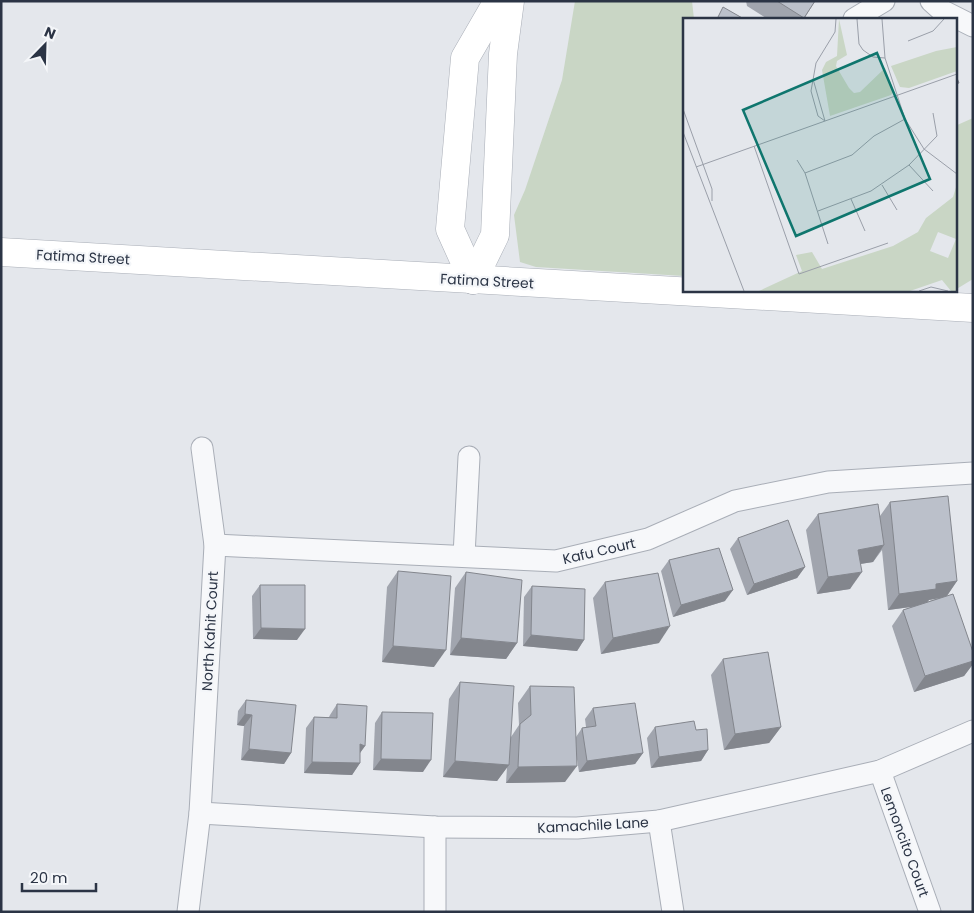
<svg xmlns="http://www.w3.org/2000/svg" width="974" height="913" viewBox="0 0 974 913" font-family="Poppins,sans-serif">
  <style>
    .green { fill: #c9d6c5 }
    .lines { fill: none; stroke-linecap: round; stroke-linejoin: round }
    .street-casing { stroke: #a9aeb7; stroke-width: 23 }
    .secondary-casing { stroke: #a9aeb7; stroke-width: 29 }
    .street { stroke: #f7f8fa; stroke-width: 21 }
    .secondary { stroke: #fff; stroke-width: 28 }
    .wall { fill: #a1a5ae; fill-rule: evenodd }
    .shaded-wall { fill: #83868d }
    .building { fill: #bbc0ca; stroke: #83868d }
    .labels { text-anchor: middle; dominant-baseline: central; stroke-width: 4.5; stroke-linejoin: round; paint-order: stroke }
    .street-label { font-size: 14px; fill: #2b3445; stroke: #f4f6f9 }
    .inset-road { fill: none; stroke: #9a9fa9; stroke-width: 1 }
    .view { fill: #0f766e; fill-opacity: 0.15; stroke: #0f766e; stroke-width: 2.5 }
    .inset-edge { fill: none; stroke: #2b3445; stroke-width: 2.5 }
  </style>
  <rect width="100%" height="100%" fill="#e4e7ec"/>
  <g class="green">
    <polygon points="575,1 692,1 694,19 684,19 684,276 536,267 520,262 514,215 525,190 562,80"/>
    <polygon points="973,118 973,279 955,290 955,126"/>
  </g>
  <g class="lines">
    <defs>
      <g id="street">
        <polyline points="931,1 941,10 973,26"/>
        <polyline points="854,19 884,1"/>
        <polyline points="215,545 556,561 648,539 735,501 828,482 973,473"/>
        <polyline points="464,556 469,457"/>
        <polyline points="880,771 930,912"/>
        <polyline points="200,813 435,827 577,828 659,821 880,771 973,731"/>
        <polyline points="659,821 673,912"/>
        <polyline points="188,912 200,813 215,545 202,448"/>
        <polyline points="435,912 435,827"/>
      </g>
      <g id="secondary">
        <polyline points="1,252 973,308"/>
        <polyline points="473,280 450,229 465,58 498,1"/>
        <polyline points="473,280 495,235 503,54 510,1"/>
      </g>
    </defs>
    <use href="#street" class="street-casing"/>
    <use href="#secondary" class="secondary-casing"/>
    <use href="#street" class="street"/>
    <use href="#secondary" class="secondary"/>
  </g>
  <g class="wall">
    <polygon points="746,1 815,1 804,19 765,19 766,18 747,6"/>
    <path d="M890 502 957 581 947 596 973 652V664L964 676 914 692 892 626 903 610 911 607 888 610 882 550 873 562 860 564 850 589 817 594 806 530 818 514 880 516ZM938 598 927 602 929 600Z"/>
    <polygon points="738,538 805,567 797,578 747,595 730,549"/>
    <polygon points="669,560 725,601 673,617 661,571"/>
    <polygon points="398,571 434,667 382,662 387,587"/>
    <polygon points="466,572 517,643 506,659 450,655 455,588"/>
    <polygon points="605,582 659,643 601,654 593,598"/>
    <polygon points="260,585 297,640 253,639 252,596"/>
    <polygon points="532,586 584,640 577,651 523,646 524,597"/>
    <polygon points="723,659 781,727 769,743 724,750 711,675"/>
    <polygon points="460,682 511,737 519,725 518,703 530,686 576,737 582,728 586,727 585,719 593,708 643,753 635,764 579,772 576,753 565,782 506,783 507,767 497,781 443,777 449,699"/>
    <polygon points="246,700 291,753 284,764 241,760 244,726 237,725 238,711"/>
    <polygon points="337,704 365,746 360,753 360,763 352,775 304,773 306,728 314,717 329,717 330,715"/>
    <polygon points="382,712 423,772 373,770 375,723"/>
    <polygon points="655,727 696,730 708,750 701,761 651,768 647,738"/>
  </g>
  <g class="shaded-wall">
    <polygon points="884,545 873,562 847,566 858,550"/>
    <polygon points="805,567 797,578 747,595 754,584"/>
    <polygon points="862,572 850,589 817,594 828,577"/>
    <polygon points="957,581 946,597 929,600 925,605 888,610 899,594 936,584"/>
    <polygon points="733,590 725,601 673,617 681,605"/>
    <polygon points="670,626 659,643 601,654 613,638"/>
    <polygon points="261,628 305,629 297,640 253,639"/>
    <polygon points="531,635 584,640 577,651 523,646"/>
    <polygon points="461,638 517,643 506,659 450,655"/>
    <polygon points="393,646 446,650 434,667 382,662"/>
    <polygon points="973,661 973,664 964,676 914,692 925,676"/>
    <polygon points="245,714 252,715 244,726 237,725"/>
    <polygon points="781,727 769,743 724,750 735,734"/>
    <polygon points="360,744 365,746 357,757"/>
    <polygon points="249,749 291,753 284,764 241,760"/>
    <polygon points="708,750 701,761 651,768 659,757"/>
    <polygon points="643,753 635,764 579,772 587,761"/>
    <polygon points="381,759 431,760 423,772 373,770"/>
    <polygon points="455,761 509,765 497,781 443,777"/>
    <polygon points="312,762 360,763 352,775 304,773"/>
    <polygon points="577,766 565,782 506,783 518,767"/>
  </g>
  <g class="building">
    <polygon points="777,1 815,1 804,18"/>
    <polygon points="723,7 744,19 717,19"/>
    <polygon points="955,73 959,83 955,84"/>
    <polygon points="948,496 957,581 936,584 936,589 899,594 890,502"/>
    <polygon points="878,504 884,545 858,550 862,572 828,577 818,514"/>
    <polygon points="788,520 805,567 754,584 738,538"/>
    <polygon points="719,548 733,590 681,605 669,560"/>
    <polygon points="398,571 451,576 446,650 393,646"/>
    <polygon points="466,572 522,580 517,643 461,638"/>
    <polygon points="658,573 670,626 613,638 605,582"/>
    <polygon points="260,585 305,585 305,629 261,628"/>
    <polygon points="532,586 585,589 584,640 531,635"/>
    <polygon points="953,594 973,652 973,661 925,676 903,610"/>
    <polygon points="768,652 781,727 735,734 723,659"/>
    <polygon points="460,682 514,686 509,765 455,761"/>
    <polygon points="530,686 574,687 577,766 518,767 520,724 531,715"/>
    <polygon points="246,700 296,705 291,753 249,749 252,715 245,714"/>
    <polygon points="635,703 643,753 587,761 582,728 596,726 593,708"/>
    <polygon points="337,704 367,706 365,746 360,744 360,763 312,762 314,717 337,718"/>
    <polygon points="382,712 433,713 431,760 381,759"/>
    <polygon points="694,721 696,730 707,729 708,750 659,757 655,727"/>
  </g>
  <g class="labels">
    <g class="street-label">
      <text transform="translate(83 257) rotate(3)">Fatima Street</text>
      <text transform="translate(487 281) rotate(3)">Fatima Street</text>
      <text transform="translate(599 551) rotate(-13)">Kafu Court</text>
      <text transform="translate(210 631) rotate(-87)">North Kahit Court</text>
      <text transform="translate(593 825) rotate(-3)">Kamachile Lane</text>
      <text transform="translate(905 842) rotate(70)">Lemoncito Court</text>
    </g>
  </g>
  <g transform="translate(683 18)">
    <rect width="274" height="274" fill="#e4e7ec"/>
    <path d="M156 1 164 37 154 43 153 48 166 70 171 75 177 74 202 50 211 73 208 77 147 98 139 52 143 44 154 38ZM274 29V53L226 70 217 69 208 48 253 33ZM274 166V273H268L259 262 227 273H76L119 253 113 237 129 234 139 251 210 228 235 214 243 200 270 179ZM255 214 273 221 265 240 247 233Z" fill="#c9d6c5" fill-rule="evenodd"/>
    <path class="inset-road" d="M174 1 176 26 180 32 190 39 202 40M199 1 202 40 222 101 241 131 274 156M225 23 250 13 261 1M130 61 142 103M0 91 29 171V183M142 103 135 98 128 73 133 45 152 14 153 1M0 114 61 273M71 128 116 256 205 225M114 142 122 155 145 226M226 147 250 173M13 149 274 56M122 155 169 137 191 118 222 101M199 167 214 192M168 181 182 213M135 193 188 173 226 147 254 118 250 95M236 273 248 269 265 273"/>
    <path class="view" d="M194 35 247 161 113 218 60 92Z"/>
    <rect width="274" height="274" class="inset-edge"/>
  </g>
  <rect width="974" height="913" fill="none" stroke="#2b3445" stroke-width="5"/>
  <g transform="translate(45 45) rotate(23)" stroke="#f4f6f9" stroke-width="4" paint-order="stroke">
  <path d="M0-4L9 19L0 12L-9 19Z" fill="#2b3445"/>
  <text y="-8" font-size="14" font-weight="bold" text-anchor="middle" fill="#2b3445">N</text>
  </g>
  <path d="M22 883v8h74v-8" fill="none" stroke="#2b3445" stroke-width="2.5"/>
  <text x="30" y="883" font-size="15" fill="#2b3445" stroke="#f4f6f9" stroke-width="4" paint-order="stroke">20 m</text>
</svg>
